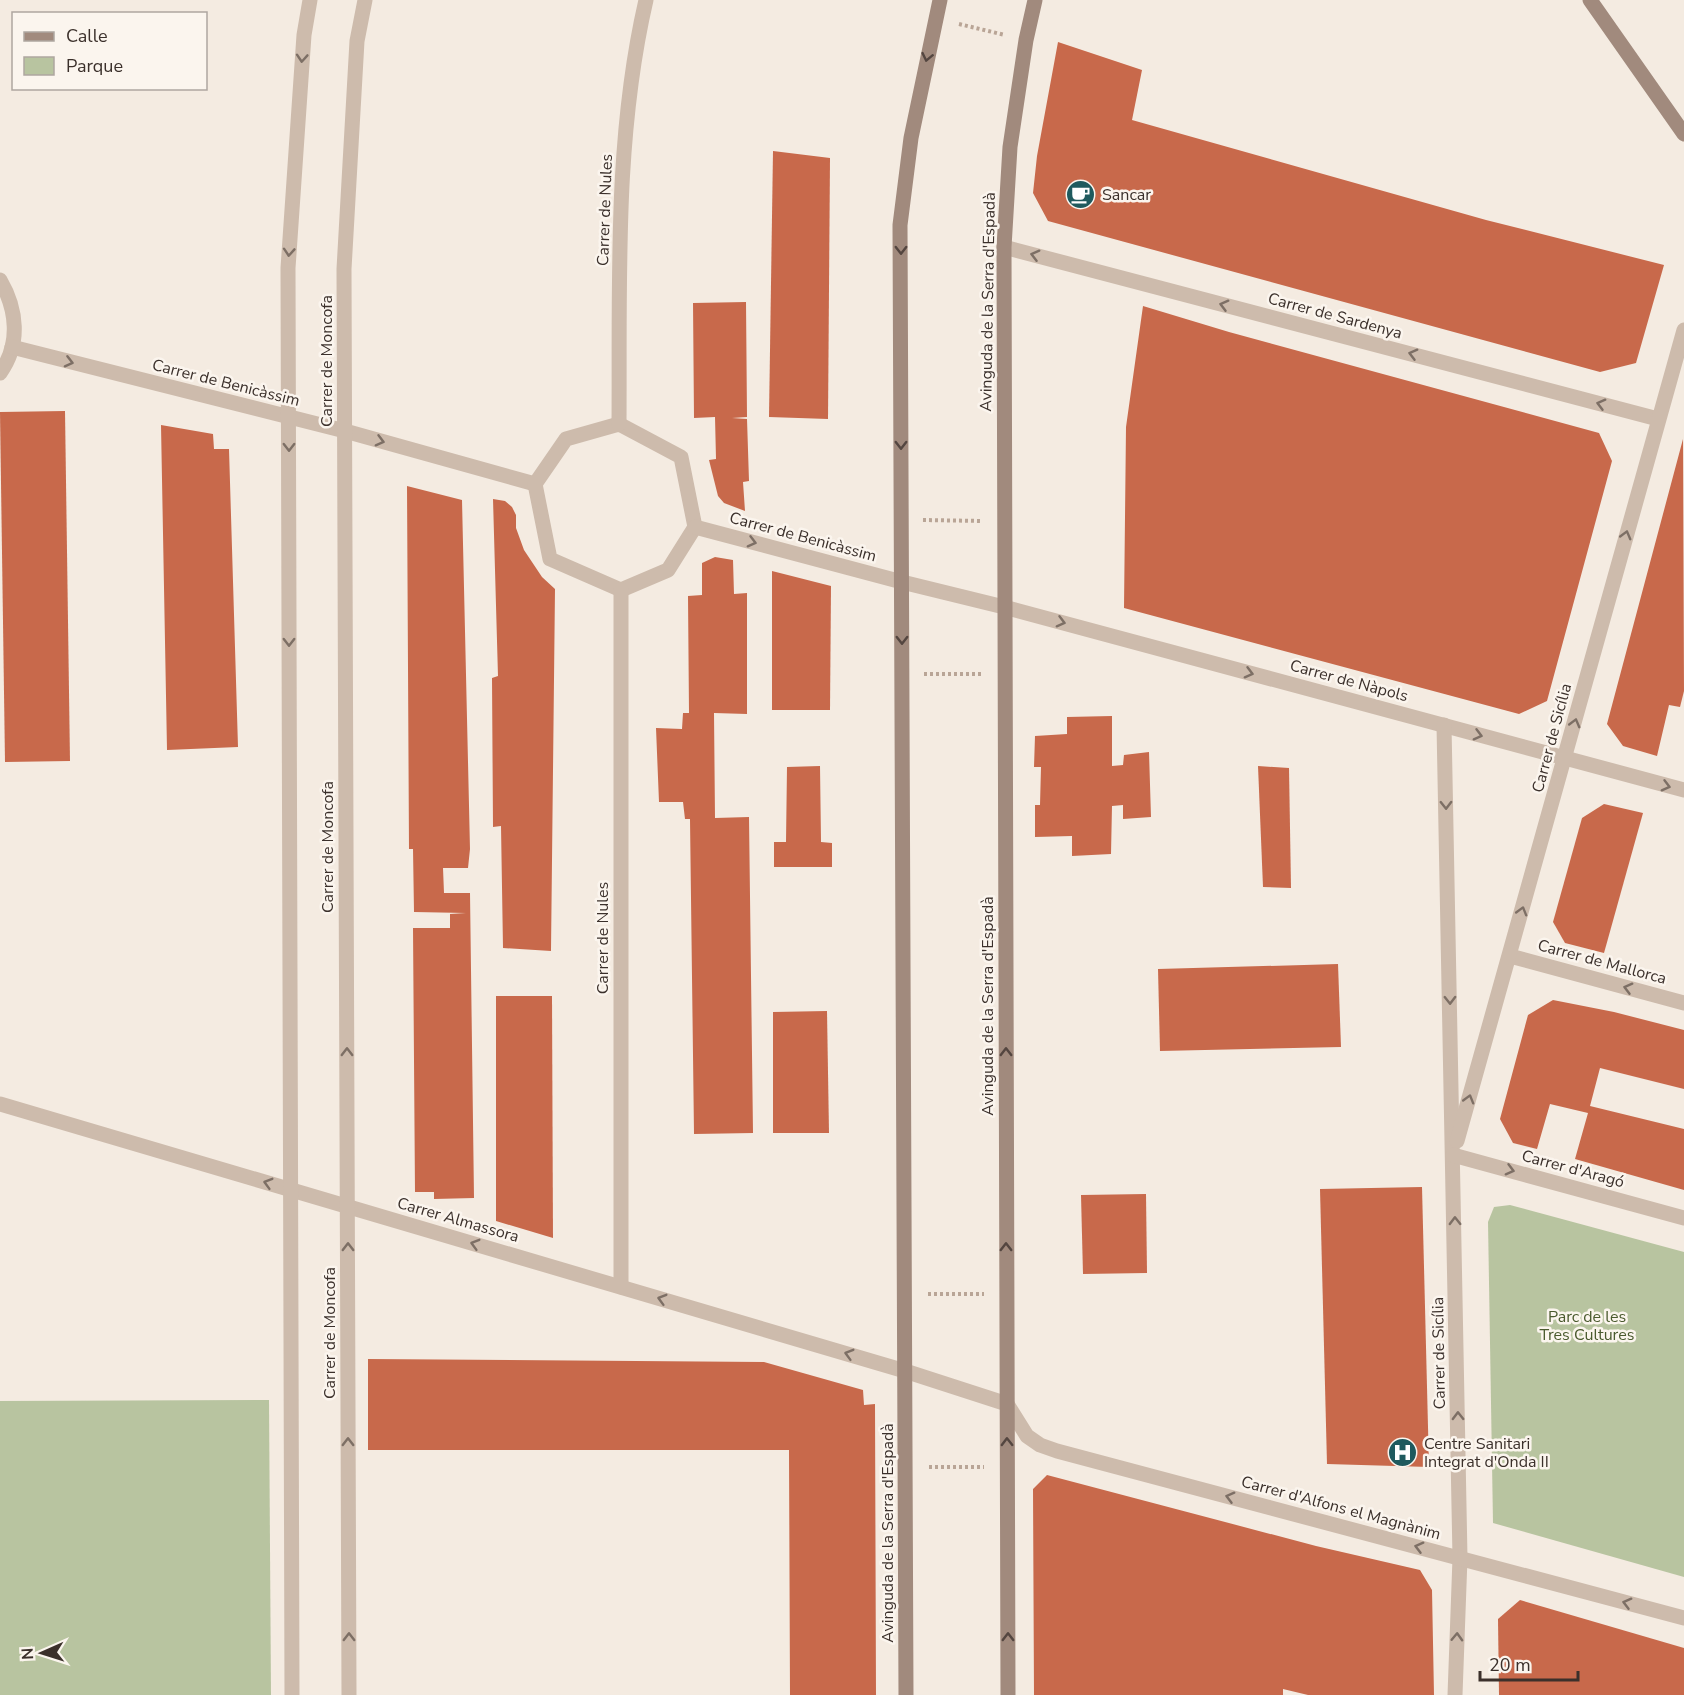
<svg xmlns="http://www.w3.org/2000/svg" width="1684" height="1695" viewBox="0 0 1684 1695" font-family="'Nunito Sans',sans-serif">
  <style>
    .green { fill: #b8c4a0 }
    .building { fill: #c8694b }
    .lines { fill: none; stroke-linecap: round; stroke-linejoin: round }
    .path { stroke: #b9a596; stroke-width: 4; stroke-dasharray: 3 3; stroke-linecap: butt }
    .street { stroke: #cdbbac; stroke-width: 15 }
    .secondary { stroke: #a18a7d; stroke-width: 15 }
    .oneway { stroke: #544640 }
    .oneway2 { stroke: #7d6f65 }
    .labels { text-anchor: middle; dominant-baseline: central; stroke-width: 5; stroke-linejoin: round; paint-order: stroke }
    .poi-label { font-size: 16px; fill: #3b302b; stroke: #fbf5ee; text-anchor: start }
    .street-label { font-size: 16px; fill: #3b302b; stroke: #fbf5ee }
    .park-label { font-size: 16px; fill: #4a5a2e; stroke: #fbf5ee }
  </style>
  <rect width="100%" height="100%" fill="#f4ebe1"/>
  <g class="green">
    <polygon points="1510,1205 1684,1252 1684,1577 1493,1523 1488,1222 1494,1207"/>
    <polygon points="269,1400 271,1695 0,1695 0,1401"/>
  </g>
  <g class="building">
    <polygon points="1058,42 1142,70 1132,120 1486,220 1664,265 1636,363 1600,372 1048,221 1033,193 1037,156"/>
    <polygon points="773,151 830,158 828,419 769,417"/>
    <polygon points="746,302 747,417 732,418 747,419 749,481 743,482 745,511 724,503 718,496 709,460 716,459 715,417 694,418 693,303"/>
    <polygon points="1143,306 1229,332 1599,433 1612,461 1547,701 1519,714 1124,608 1126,427"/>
    <polygon points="65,411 70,761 5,762 0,412"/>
    <polygon points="161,425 213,434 214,449 229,449 238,747 167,750"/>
    <polygon points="1683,439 1684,691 1680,707 1669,705 1657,756 1623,746 1607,724"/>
    <polygon points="407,486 462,500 470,849 468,868 443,868 444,893 470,893 474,1198 434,1199 434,1192 415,1192 413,928 450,928 450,914 466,913 414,912 413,849 409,849"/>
    <polygon points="493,499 505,501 512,507 516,515 516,528 524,550 542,577 555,589 551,951 503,948 501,826 493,827 492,678 498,676"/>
    <polygon points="715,557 733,560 734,594 747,593 747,714 714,713 715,818 749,817 753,1133 694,1134 690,819 685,819 683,802 659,802 656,728 682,729 683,713 689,713 688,596 702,595 702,563"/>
    <polygon points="772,571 831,586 830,710 772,710"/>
    <polygon points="1112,716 1112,766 1123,765 1124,755 1149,752 1151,817 1123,819 1123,805 1112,806 1111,854 1072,856 1072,836 1035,837 1035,805 1040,805 1041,767 1034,767 1035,736 1067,734 1067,717"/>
    <polygon points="820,766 821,842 832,843 832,867 774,867 774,842 786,842 787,767"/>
    <polygon points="1258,766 1289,768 1291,888 1263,887"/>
    <polygon points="1604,804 1643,813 1604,953 1565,943 1553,922 1582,818"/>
    <polygon points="1338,964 1341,1047 1160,1051 1158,969"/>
    <polygon points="496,996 552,996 553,1238 496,1221"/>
    <polygon points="1553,1000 1614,1012 1684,1030 1684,1089 1600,1068 1590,1106 1684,1129 1684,1190 1575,1159 1588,1113 1550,1104 1537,1149 1513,1143 1500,1119 1528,1015"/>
    <polygon points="827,1011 829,1133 773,1133 773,1012"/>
    <polygon points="1422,1187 1429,1467 1327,1464 1320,1189"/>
    <polygon points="1146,1194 1147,1273 1083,1274 1081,1195"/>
    <polygon points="368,1359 764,1362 863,1390 864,1405 875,1404 876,1695 790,1695 789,1450 368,1450"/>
    <polygon points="1047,1475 1316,1546 1420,1570 1432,1590 1434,1695 1308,1695 1283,1689 1283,1695 1034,1695 1033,1489"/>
    <polygon points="1520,1600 1684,1648 1684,1695 1499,1695 1498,1619"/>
  </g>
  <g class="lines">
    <g class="path">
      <polyline points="959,24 1005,35"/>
      <polyline points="923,520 982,521"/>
      <polyline points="924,674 982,674"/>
      <polyline points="928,1294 984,1294"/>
      <polyline points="929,1467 984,1467"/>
    </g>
    <g class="street">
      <polyline points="1004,247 1658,419"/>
      <path d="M0 280C17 309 21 344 0 373"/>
      <polyline points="12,347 345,431 535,484"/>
      <polygon points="619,424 681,457 695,527 668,570 621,590 550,559 535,484 566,439"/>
      <path d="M619 424C620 282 614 138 646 0"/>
      <polyline points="695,527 902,582 1004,607 1684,790"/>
      <polyline points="1444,725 1460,1558 1455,1695"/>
      <polyline points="1510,956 1684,1003"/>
      <polyline points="0,1104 905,1371 1007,1404 1027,1436 1040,1445 1057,1451 1684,1618"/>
      <polyline points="1457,1141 1684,330"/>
      <polyline points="1453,1155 1684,1218"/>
      <polyline points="621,1287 621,590"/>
      <polyline points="292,1695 288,268 304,35 310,0"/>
      <polyline points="349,1695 344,269 357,41 365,0"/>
    </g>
    <g class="secondary">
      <polyline points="1590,0 1684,134"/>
      <polyline points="906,1695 900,225 911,138 940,0"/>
      <polyline points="1008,1695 1004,247 1010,147 1026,40 1035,0"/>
    </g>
  </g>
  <defs><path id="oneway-chevron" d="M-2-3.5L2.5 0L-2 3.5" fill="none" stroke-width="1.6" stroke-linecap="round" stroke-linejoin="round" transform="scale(1.5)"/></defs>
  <g class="oneway">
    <use href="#oneway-chevron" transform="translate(927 57) rotate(102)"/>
    <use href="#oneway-chevron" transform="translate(901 250) rotate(90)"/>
    <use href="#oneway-chevron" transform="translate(901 445) rotate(90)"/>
    <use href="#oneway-chevron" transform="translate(902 640) rotate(90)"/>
    <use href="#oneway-chevron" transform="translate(1006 1052) rotate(-90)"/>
    <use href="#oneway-chevron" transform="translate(1006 1247) rotate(-90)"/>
    <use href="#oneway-chevron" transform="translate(1007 1442) rotate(-91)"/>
    <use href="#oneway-chevron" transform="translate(1008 1637) rotate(-90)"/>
  </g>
  <g class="oneway2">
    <use href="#oneway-chevron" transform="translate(302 58) rotate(94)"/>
    <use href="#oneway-chevron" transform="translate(289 252) rotate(94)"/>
    <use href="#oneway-chevron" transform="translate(1035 255) rotate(-165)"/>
    <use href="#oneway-chevron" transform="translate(1224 305) rotate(-165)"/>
    <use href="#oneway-chevron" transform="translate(1413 354) rotate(-165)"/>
    <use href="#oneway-chevron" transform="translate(69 362) rotate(14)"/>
    <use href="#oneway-chevron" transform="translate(1601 404) rotate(-165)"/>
    <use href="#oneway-chevron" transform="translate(380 441) rotate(15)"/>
    <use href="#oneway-chevron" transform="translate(289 447) rotate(90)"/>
    <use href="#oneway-chevron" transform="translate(1626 535) rotate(-75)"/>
    <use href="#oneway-chevron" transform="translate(752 542) rotate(15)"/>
    <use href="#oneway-chevron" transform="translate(1061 622) rotate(15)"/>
    <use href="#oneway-chevron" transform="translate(289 642) rotate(90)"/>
    <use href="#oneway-chevron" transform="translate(1249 673) rotate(15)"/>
    <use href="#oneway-chevron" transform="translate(1575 723) rotate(-75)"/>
    <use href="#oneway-chevron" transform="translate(1478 735) rotate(15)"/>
    <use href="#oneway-chevron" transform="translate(1666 786) rotate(15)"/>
    <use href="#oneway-chevron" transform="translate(1446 805) rotate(89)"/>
    <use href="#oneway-chevron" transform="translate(1522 911) rotate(-74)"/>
    <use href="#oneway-chevron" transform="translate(1628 988) rotate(-165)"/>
    <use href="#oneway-chevron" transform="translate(1450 1000) rotate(89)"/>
    <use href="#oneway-chevron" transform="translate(347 1052) rotate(-90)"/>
    <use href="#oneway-chevron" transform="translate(1469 1099) rotate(-74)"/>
    <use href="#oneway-chevron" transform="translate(1510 1170) rotate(15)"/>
    <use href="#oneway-chevron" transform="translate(268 1183) rotate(-164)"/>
    <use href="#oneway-chevron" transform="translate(1455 1221) rotate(-91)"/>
    <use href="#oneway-chevron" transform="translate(475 1244) rotate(-164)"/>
    <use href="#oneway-chevron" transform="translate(348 1247) rotate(-90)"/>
    <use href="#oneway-chevron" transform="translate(662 1299) rotate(-164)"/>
    <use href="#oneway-chevron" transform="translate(849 1354) rotate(-164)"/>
    <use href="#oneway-chevron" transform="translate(1458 1416) rotate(-91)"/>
    <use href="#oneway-chevron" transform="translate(348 1442) rotate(-90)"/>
    <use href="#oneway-chevron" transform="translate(1230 1497) rotate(-165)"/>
    <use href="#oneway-chevron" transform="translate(1419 1547) rotate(-165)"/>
    <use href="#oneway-chevron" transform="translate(1627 1603) rotate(-165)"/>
    <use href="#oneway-chevron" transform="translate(349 1637) rotate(-90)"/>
    <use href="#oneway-chevron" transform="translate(1457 1637) rotate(-88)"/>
  </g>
  <defs>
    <symbol id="cafe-disc" viewBox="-11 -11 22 22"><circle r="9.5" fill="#1f5a5e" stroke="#fbf5ee"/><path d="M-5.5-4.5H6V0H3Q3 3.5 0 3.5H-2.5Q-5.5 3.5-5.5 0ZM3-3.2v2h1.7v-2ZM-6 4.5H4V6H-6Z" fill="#fff"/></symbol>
    <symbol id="hospital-disc" viewBox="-11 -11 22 22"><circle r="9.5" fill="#1f5a5e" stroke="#fbf5ee"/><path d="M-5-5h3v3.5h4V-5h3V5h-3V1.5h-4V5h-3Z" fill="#fff"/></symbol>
  </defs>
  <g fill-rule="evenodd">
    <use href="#cafe-disc" x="1064" y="178" width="33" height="33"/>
    <use href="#hospital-disc" x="1386" y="1436" width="33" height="33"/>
  </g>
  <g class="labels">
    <g class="poi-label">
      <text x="1102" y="195">Sancar</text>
      <text x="1424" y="1444">Centre Sanitari<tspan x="1424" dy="18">Integrat d'Onda II</tspan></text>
    </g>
    <g class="street-label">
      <text transform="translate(605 210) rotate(-88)">Carrer de Nules</text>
      <text transform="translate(988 302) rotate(-89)">Avinguda de la Serra d'Espadà</text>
      <text transform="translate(1335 316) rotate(15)">Carrer de Sardenya</text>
      <text transform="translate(327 361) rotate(-90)">Carrer de Moncofa</text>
      <text transform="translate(226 383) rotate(14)">Carrer de Benicàssim</text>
      <text transform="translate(803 537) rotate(15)">Carrer de Benicàssim</text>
      <text transform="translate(1349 681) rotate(15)">Carrer de Nàpols</text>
      <text transform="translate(1552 738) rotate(-75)">Carrer de Sicília</text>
      <text transform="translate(328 847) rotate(-90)">Carrer de Moncofa</text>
      <text transform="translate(603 938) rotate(-90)">Carrer de Nules</text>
      <text transform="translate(1602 962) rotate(15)">Carrer de Mallorca</text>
      <text transform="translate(988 1006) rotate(-90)">Avinguda de la Serra d'Espadà</text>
      <text transform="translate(1573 1169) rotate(15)">Carrer d'Aragó</text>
      <text transform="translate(458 1220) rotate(16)">Carrer Almassora</text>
      <text transform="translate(330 1333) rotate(-90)">Carrer de Moncofa</text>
      <text transform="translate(1439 1353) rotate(-91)">Carrer de Sicília</text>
      <text transform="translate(1341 1508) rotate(15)">Carrer d'Alfons el Magnànim</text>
      <text transform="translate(888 1533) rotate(-90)">Avinguda de la Serra d'Espadà</text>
    </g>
    <g class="park-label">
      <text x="1587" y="1317">Parc de les<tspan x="1587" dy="18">Tres Cultures</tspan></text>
    </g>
  </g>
  <rect x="12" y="12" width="195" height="78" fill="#fbf5ee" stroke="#aea6a0" stroke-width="1.5"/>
  <rect x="24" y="32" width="30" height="9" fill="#a18a7d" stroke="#aea6a0" stroke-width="1.5"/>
  <text x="66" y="42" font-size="18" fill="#3b302b">Calle</text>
  <rect x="24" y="57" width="30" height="18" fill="#b8c4a0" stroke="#aea6a0" stroke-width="1.5"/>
  <text x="66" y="72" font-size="18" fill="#3b302b">Parque</text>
  <g transform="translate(42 1653) rotate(267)" stroke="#fbf5ee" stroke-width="4.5" paint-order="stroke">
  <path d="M0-4.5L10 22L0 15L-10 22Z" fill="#3b302b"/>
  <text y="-9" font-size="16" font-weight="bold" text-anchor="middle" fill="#3b302b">N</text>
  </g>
  <path d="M1480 1671v9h98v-9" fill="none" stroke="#3b302b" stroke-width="3"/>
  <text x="1489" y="1671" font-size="18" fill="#3b302b" stroke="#fbf5ee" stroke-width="4.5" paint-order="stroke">20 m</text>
</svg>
